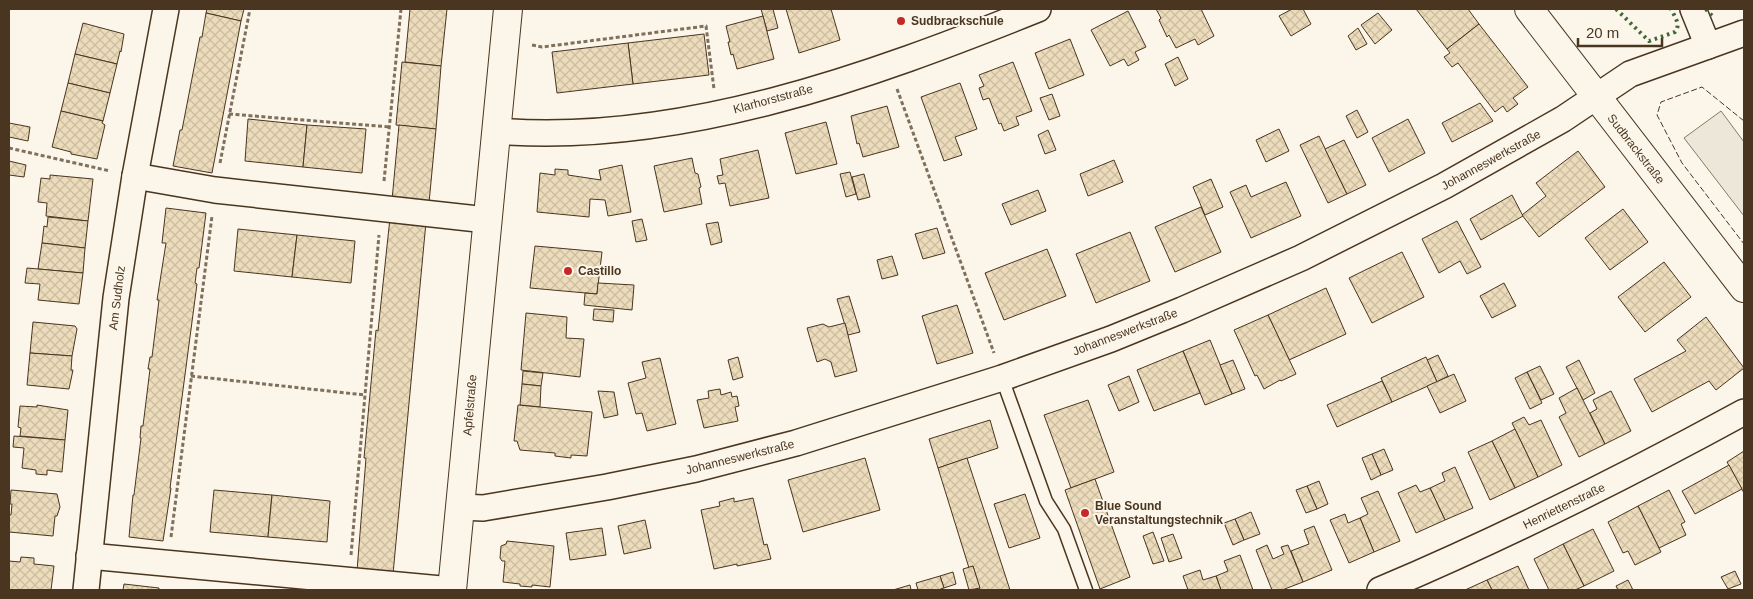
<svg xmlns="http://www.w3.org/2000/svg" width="1753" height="599" viewBox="0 0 1753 599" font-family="Arial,sans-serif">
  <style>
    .parking { fill: #ede7d9; stroke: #887966 }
    .building { fill: url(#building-cross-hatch); stroke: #4a3520 }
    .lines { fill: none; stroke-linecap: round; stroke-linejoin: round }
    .lane-casing { stroke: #4a3520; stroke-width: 15 }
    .street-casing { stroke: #4a3520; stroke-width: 28 }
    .secondary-casing { stroke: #4a3520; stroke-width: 30 }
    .path { stroke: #7f6f5c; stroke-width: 3; stroke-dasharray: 4 2.5; stroke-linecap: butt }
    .lane { stroke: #fbf6e9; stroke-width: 12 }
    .street { stroke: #fbf6e9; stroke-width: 25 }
    .secondary { stroke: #fbf6e9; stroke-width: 28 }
    .hedge { stroke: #436837; stroke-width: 4; stroke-dasharray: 2.5 4; stroke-linecap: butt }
    .fence { stroke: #4a3520; stroke-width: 1; stroke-dasharray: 6 2.5; stroke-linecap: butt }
    .poi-dot { fill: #c62828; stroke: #fbf6e9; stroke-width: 2 }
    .labels { text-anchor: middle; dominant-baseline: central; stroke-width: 4; stroke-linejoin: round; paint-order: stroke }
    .poi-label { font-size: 12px; font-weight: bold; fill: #4a3520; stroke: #fbf6e9; text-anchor: start }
    .street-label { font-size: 12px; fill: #4a3520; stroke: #fbf6e9 }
  </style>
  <defs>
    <pattern id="building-cross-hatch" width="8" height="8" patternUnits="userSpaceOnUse" patternTransform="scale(1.25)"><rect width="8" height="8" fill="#ecdcbc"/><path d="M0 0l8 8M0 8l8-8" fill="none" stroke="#ccbda1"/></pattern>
  </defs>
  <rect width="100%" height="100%" fill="#fbf6e9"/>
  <polygon class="parking" points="1721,111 1744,142 1744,216 1684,138"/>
  <g class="building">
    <polygon points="207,9 244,9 241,21 206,13"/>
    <polygon points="410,9 447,9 441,66 405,62"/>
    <polygon points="761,9 773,9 778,28 767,31"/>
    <polygon points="786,9 831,9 840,40 799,53"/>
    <polygon points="1156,9 1201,9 1214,36 1198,45 1195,39 1176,48 1169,35 1167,37 1159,20 1161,18"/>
    <polygon points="1292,9 1303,9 1311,24 1291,36 1279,16"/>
    <polygon points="1416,9 1468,9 1479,24 1447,49"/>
    <polygon points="1128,11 1146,47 1135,52 1139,60 1128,66 1124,59 1110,66 1091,30"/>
    <polygon points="206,13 241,21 212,173 173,166 180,130 182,130 200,37 202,37"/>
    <polygon points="1378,13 1392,30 1375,44 1361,25"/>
    <polygon points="763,16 774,59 737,69 733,54 731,55 728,42 730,42 726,26"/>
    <polygon points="83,23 124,34 121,52 120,51 117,64 75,54"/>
    <polygon points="1479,24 1528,87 1513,98 1518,104 1507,112 1503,106 1495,112 1458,63 1452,67 1444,57 1450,53 1447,49"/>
    <polygon points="1358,28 1367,44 1356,50 1348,36"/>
    <polygon points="704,34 709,75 633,84 628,43"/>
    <polygon points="1070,39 1084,75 1049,89 1035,53"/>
    <polygon points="628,43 633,84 557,93 552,52"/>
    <polygon points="75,54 117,64 110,93 68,83"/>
    <polygon points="1178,57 1188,79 1175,86 1165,64"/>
    <polygon points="402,62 441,66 436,129 396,125"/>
    <polygon points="1013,62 1032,111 1016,117 1019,125 1004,131 1001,123 999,124 989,98 983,100 979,88 984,86 979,75"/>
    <polygon points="68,83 110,93 103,121 61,111"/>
    <polygon points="960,83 977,129 955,137 962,155 944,161 921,97"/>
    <polygon points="1052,94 1060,116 1049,120 1040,98"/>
    <polygon points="1480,103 1493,121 1452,142 1442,123"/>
    <polygon points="887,106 899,147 863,157 859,143 857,144 851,116"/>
    <polygon points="1357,110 1368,132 1357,138 1346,116"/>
    <polygon points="61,111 103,121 102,123 105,125 97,159 71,154 71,152 52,147"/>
    <polygon points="248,119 307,125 303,167 245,161"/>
    <polygon points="1408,119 1425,153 1389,172 1372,138"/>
    <polygon points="826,122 837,164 796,174 785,133"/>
    <polygon points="9,123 30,127 28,141 9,137"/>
    <polygon points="307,125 366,129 362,173 303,167"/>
    <polygon points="399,125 436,129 429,203 392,200"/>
    <polygon points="1279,129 1289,151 1266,162 1256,140"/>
    <polygon points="1048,130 1056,150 1045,154 1038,135"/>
    <polygon points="1319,136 1347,194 1328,203 1300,145"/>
    <polygon points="1344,140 1366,185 1347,194 1325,149"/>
    <polygon points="758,150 769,198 730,206 725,183 719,184 717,176 723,175 720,159"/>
    <polygon points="1578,151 1605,187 1539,237 1522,215 1546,196 1536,183"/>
    <polygon points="692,158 695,173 698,174 701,187 699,188 702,204 664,212 654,166"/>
    <polygon points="1114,160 1123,182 1088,196 1080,174"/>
    <polygon points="9,161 26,165 24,177 9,175"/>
    <polygon points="622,165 631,212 608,216 605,200 590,199 589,217 537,212 540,173 555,175 555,169 568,170 568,175 601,180 599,170"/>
    <polygon points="850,172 856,194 846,197 840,174"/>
    <polygon points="864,174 870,197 858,200 852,177"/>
    <polygon points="50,175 93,179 88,221 46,216 47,203 38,202 41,178 50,179"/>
    <polygon points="1211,179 1223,207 1205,215 1193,187"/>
    <polygon points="1286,182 1301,216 1251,238 1230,192 1246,185 1251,197"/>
    <polygon points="1038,190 1046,211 1011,225 1002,204"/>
    <polygon points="1512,195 1523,216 1481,240 1470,219"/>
    <polygon points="1201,207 1221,252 1175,272 1155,227"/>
    <polygon points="166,208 206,213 199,268 197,268 195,283 197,284 170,488 171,488 163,541 129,537 133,495 134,495 141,438 140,438 141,426 143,426 150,369 148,369 150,357 152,357 159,300 157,300 166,243 162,243"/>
    <polygon points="1623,209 1648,242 1610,270 1585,238"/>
    <polygon points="48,217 88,221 85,248 42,243 44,226 47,227"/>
    <polygon points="390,218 426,222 393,574 357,571 366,458 364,458 376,330 378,331"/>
    <polygon points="642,219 647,240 636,242 632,221"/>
    <polygon points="1457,221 1481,267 1467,274 1460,261 1439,273 1422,239"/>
    <polygon points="718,222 722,242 711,245 706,224"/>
    <polygon points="937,228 945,253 923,259 915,234"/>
    <polygon points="238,229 297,235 292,277 234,271"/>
    <polygon points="1130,232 1150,281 1096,303 1076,254"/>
    <polygon points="297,235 355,241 351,283 292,277"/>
    <polygon points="42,243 85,248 83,273 38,269"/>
    <polygon points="535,246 602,252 597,294 530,288"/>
    <polygon points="1047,249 1066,296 1004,320 985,273"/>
    <polygon points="1402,252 1424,297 1372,323 1349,278"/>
    <polygon points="892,256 898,275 882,279 877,260"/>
    <polygon points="1664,262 1691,297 1645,332 1618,297"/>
    <polygon points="27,268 83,273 79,304 38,300 40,284 25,283"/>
    <polygon points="598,283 634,285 632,310 584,305 585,293 597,294"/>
    <polygon points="1504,283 1516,306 1492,318 1480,296"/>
    <polygon points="1326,288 1346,334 1289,360 1268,315"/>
    <polygon points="849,296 860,332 848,335 837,299"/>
    <polygon points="957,305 973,353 937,364 922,316"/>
    <polygon points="594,309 614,310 613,322 593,320"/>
    <polygon points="526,313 567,317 566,338 584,339 580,377 521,370"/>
    <polygon points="1268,315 1296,374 1281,381 1280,380 1264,389 1257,375 1255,376 1234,330"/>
    <polygon points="1706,317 1744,368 1716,390 1709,381 1652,412 1634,379 1686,351 1677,340"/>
    <polygon points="33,322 75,326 77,329 72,356 30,353"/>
    <polygon points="845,323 857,371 835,377 831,362 825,359 817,362 807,328 823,324 829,327"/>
    <polygon points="1210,340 1232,394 1205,405 1183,351"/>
    <polygon points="1183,351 1200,393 1154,411 1137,370"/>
    <polygon points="30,353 72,356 71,370 73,370 69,389 27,385"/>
    <polygon points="1438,355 1448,376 1437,382 1427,360"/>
    <polygon points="738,357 743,377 733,380 728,360"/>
    <polygon points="1426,357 1437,382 1392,402 1381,378"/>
    <polygon points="660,358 676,424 647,431 642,413 636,414 628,383 646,378 642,362"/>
    <polygon points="1233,360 1245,389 1232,394 1220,365"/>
    <polygon points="1579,360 1595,393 1583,400 1566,367"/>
    <polygon points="1540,366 1554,394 1541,400 1527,372"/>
    <polygon points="523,371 543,373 541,386 522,384"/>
    <polygon points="1527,372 1542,403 1530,409 1515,378"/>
    <polygon points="1454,374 1466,401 1440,413 1427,386"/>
    <polygon points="1129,376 1139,402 1119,411 1108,385"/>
    <polygon points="1382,381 1392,402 1337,427 1327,405"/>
    <polygon points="522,384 541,386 540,407 520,405"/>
    <polygon points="1577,388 1605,444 1579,457 1559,417 1566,413 1559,398"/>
    <polygon points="720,389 721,395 731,392 732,397 737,396 739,406 735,407 738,421 704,428 697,400 709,398 708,391"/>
    <polygon points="598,391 614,392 618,415 604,418"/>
    <polygon points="1611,391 1631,431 1605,444 1590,413 1597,409 1593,400"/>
    <polygon points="1088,400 1114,472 1071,488 1044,415"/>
    <polygon points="37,405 68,410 65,440 20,436 21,428 18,427 20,406 37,407"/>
    <polygon points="518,405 592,412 587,456 571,455 571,458 555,456 555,453 520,450 517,441 514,441"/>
    <polygon points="1524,417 1529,425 1541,420 1562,465 1538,477 1512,423"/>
    <polygon points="990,420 998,448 938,468 929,439"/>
    <polygon points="1515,429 1538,477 1515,488 1492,441"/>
    <polygon points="14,436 65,440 62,472 47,470 47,475 36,474 36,470 22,468 24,448 13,447"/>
    <polygon points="1492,441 1515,488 1490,500 1468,452"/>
    <polygon points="1384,449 1393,470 1381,475 1372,454"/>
    <polygon points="1744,451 1744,493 1727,462"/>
    <polygon points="1372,454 1381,475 1371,480 1362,458"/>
    <polygon points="865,458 880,510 803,532 788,480"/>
    <polygon points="967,458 1010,590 980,590 973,566 969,568 938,468"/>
    <polygon points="1729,465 1742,489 1695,514 1682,491"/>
    <polygon points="1455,467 1473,508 1445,520 1430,488 1445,481 1442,473"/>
    <polygon points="1095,479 1130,577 1100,589 1065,490"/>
    <polygon points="1319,481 1328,504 1317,509 1307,486"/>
    <polygon points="1416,485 1420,492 1430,488 1445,520 1416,533 1398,493"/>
    <polygon points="1307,486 1317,509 1306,513 1296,490"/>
    <polygon points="11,490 57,494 60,507 57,516 55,516 53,536 9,532 9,515 11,515 12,504 10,504"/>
    <polygon points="214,490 272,495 268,537 210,532"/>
    <polygon points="1669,490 1685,522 1681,524 1686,535 1659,548 1638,506"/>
    <polygon points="1378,491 1400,541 1374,552 1360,518 1368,514 1361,498"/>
    <polygon points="1025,494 1040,538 1009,548 994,504"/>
    <polygon points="272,495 330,501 327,542 268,537"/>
    <polygon points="734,498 734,502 753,498 764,545 767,544 771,559 737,566 737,564 714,569 701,510 720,506 719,502"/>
    <polygon points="1638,506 1661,552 1635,565 1628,551 1623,553 1608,522"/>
    <polygon points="1251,512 1260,534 1244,540 1235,519"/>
    <polygon points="1345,514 1348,523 1360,518 1374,552 1349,563 1330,520"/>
    <polygon points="1235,519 1244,540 1233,545 1224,523"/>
    <polygon points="645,520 651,548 624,554 618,526"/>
    <polygon points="1314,526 1332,570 1303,582 1291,551 1309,544 1304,530"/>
    <polygon points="602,528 606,555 570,560 566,533"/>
    <polygon points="1593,529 1614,571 1584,586 1563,544"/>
    <polygon points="1153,532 1164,561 1153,564 1143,536"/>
    <polygon points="1173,534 1182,558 1169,562 1161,538"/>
    <polygon points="507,541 554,546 550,587 532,585 532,587 520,586 520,584 503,582 505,561 502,561 500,558 501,546 506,544"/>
    <polygon points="1563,544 1584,586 1575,590 1549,590 1534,559"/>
    <polygon points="1267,545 1273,559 1284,554 1281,547 1288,545 1303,582 1282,590 1272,590 1256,550"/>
    <polygon points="1240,555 1253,590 1221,590 1216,576 1228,571 1224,561"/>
    <polygon points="21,557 34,558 34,564 54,566 51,590 9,590 9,561 20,562"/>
    <polygon points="973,566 980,588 969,590 963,569"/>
    <polygon points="1518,566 1529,590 1492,590 1487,580"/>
    <polygon points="1200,570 1203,580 1216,576 1221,590 1188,590 1183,576"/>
    <polygon points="1735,571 1741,584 1728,589 1721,577"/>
    <polygon points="953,572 956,584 944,588 940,576"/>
    <polygon points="940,576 944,588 938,590 918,590 916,583"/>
    <polygon points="1487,580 1492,590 1465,590"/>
    <polygon points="1628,580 1633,590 1618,590 1616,586"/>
    <polygon points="124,584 159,588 159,590 123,590"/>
    <polygon points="910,585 911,590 893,590"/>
  </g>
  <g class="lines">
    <defs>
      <polyline id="lane" points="1002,378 1046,501 1064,529 1086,590"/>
      <g id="street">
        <polyline points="1693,9 1708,46"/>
        <path d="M496 131C680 146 871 76 1038 9"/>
        <polyline points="135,176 215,190 487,220"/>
        <polyline points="460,507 483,508 607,487 696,469 796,443 1002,378 1111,339 1182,310 1301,258 1444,186 1563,119 1630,74 1744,33"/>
        <polyline points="89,556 452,590"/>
        <polyline points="86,590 116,298 135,176 166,9"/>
        <path d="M1380 590C1505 537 1625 477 1744 412"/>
      </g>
      <g id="secondary">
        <polyline points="1529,9 1744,288"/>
        <polyline points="452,590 508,9"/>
      </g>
    </defs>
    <use href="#lane" class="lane-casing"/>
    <use href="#street" class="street-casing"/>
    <use href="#secondary" class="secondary-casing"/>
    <g class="path">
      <polyline points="532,45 542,47 706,26 714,89"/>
      <polyline points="897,89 994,353"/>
      <polyline points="229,114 390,127"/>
      <polyline points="9,148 110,171"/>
      <polyline points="220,163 250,9"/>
      <polyline points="384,181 401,9"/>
      <polyline points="191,376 365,395"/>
      <polyline points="171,537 212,216"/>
      <polyline points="351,555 379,235"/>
    </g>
    <use href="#lane" class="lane"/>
    <use href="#street" class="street"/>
    <use href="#secondary" class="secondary"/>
    <g class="hedge">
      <path d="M1616 9 1649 41 1675 32C1681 25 1675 17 1671 9"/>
      <polyline points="1706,9 1709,13 1715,18"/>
    </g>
    <polyline class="fence" points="1744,121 1702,87 1661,102 1657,115 1682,163 1744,244"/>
  </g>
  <g class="poi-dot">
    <circle cx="901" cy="21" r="5"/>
    <circle cx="568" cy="271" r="5"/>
    <circle cx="1085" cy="513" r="5"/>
  </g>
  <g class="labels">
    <g class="poi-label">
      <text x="911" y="21">Sudbrackschule</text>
      <text x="578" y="271">Castillo</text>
      <text x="1095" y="506">Blue Sound<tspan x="1095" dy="14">Veranstaltungstechnik</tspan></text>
    </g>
    <g class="street-label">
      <text transform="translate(773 99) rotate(-15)">Klarhorststraße</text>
      <text transform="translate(1636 149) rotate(52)">Sudbrackstraße</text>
      <text transform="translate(1491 160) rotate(-29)">Johanneswerkstraße</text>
      <text transform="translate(117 298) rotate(-83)">Am Sudholz</text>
      <text transform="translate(1125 332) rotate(-21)">Johanneswerkstraße</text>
      <text transform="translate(470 405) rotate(-85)">Apfelstraße</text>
      <text transform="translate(740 457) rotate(-14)">Johanneswerkstraße</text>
      <text transform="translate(1564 506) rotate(-26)">Henriettenstraße</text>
    </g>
  </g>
  <rect width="1753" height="599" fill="none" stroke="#4a3520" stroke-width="20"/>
  <path d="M1578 38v8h84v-8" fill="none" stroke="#4a3520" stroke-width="2.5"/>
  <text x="1586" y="38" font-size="15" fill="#4a3520" stroke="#fbf6e9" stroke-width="4" paint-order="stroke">20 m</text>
</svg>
